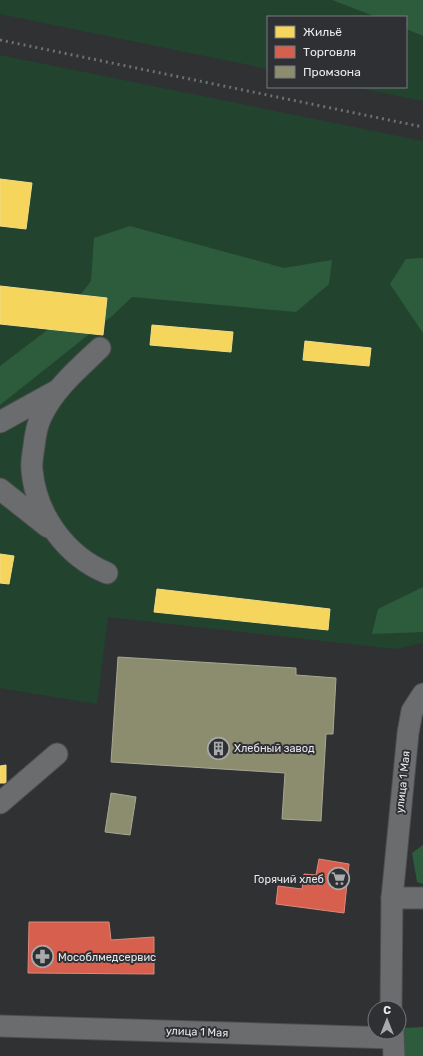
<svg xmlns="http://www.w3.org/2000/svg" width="423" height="1056" viewBox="0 0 423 1056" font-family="Rubik,sans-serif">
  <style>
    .green { fill: #22442e }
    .forest { fill: #2d5c3d }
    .homes { fill: #f6d55c; stroke: #f2db87 }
    .shops { fill: #d6604d; stroke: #db897d }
    .industry { fill: #8c8c6e; stroke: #a8a894 }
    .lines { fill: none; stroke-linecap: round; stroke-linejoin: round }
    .minor-casing { stroke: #4e4f51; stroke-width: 23 }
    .minor { stroke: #6b6c6e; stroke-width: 21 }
    .rail { stroke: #6e6f70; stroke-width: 3; stroke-dasharray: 2 4; stroke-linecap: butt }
    .labels { text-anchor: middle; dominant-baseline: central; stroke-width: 4; stroke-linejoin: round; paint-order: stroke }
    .poi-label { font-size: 11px; fill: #e8e9ec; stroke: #2e3034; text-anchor: start }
    .street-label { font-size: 11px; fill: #e8e9ec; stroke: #2e3034 }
  </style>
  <rect width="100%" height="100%" fill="#2f3133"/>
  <g class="green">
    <polygon points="0,0 332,0 376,17 268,17 268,69 0,14"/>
    <polygon points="406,29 423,36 423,101 354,87 406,87"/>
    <polygon points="0,55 423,141 423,643 395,649 108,617 97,704 0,688"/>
  </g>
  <g class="forest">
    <polygon points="332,0 423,0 423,36 406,29 406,17 376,17"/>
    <polygon points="130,226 284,268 332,260 329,284 296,312 132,297 112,316 0,405 0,366 62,319 91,281 94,238"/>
    <polygon points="423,258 423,333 390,284 406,259"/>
    <polygon points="423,587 423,632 372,634 378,609"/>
    <polygon points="423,845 423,884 417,882 412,853"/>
    <polygon points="423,1027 423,1056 402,1056 402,1028"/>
  </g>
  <g class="homes">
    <polygon points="0,179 32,183 26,229 0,226"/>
    <polygon points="0,286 107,298 103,335 0,324"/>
    <polygon points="152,325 233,332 231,352 150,345"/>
    <polygon points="305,341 371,348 369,366 303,360"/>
    <polygon points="0,554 14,556 9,584 0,583"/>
    <polygon points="157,589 330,609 328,630 154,612"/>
    <polygon points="6,765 6,783 0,783 0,766"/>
  </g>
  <g class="shops">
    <polygon points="319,859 349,864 344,913 276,904 278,886 302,889 304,874 316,875"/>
    <polygon points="29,922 109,922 111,940 154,937 154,974 28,973"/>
  </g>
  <g class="industry">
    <polygon points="118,657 296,668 296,675 336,678 333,734 326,734 321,821 282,819 285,773 111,762"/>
    <polygon points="111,793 136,797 130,835 105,832"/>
  </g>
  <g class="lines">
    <defs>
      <g id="minor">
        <path d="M100 348C78 369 54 389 41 417 37 425 35 437 34 446 33 454 31 463 32 470 36 515 66 556 107 573"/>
        <polyline points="0,422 56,391"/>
        <polyline points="0,489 48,527"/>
        <polyline points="0,803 57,754"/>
        <polyline points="392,898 423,898"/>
        <polyline points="391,1008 392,898 408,733 412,711 423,694"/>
        <polyline points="0,1026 393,1038"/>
        <polyline points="393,1032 394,1056"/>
      </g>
    </defs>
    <use href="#minor" class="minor-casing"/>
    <use href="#minor" class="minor"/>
    <polyline class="rail" points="0,40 423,127"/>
  </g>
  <defs>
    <symbol id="building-ring" viewBox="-11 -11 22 22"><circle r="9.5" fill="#2e3034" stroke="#a7a9ab" stroke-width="1.5"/><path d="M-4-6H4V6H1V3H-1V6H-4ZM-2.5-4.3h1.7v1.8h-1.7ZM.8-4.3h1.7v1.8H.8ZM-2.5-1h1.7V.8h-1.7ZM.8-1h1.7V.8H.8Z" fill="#a7a9ab"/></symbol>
    <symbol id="supermarket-ring" viewBox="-11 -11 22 22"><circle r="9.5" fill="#2e3034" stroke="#a7a9ab" stroke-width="1.5"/><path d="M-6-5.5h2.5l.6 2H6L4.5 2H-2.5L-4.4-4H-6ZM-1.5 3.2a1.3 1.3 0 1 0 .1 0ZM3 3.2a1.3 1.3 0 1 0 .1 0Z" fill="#a7a9ab"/></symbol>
    <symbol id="pharmacy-ring" viewBox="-11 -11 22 22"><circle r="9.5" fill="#2e3034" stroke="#a7a9ab" stroke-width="1.5"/><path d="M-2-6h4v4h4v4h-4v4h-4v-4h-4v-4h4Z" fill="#a7a9ab"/></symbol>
  </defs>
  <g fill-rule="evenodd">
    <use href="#building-ring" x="206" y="736" width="25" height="25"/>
    <use href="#supermarket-ring" x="326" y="866" width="25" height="25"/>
    <use href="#pharmacy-ring" x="30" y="944" width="25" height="25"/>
  </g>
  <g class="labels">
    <g class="poi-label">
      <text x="234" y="748">Хлебный завод</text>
      <text x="324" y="879" text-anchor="end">Горячий хлеб</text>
      <text x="58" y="957">Мособлмедсервис</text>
    </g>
    <g class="street-label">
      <text transform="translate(403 782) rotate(-84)">улица 1 Мая</text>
      <text transform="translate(197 1032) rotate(2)">улица 1 Мая</text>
    </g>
  </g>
  <rect x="267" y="16" width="140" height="72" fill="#2e3034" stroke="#787a7e"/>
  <rect x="275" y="26" width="20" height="12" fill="#f6d55c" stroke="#787a7e"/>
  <text x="303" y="36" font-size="12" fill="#e8e9ec">Жильё</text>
  <rect x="275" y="46" width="20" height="12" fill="#d6604d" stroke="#787a7e"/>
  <text x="303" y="56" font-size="12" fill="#e8e9ec">Торговля</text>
  <rect x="275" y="66" width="20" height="12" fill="#8c8c6e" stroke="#787a7e"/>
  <text x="303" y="76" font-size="12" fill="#e8e9ec">Промзона</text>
  <g transform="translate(387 1020)"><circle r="19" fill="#2e3034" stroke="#787a7e"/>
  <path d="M0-3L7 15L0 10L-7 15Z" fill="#a7a9ab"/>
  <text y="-6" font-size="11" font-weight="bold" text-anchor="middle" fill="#e8e9ec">С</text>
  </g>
</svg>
